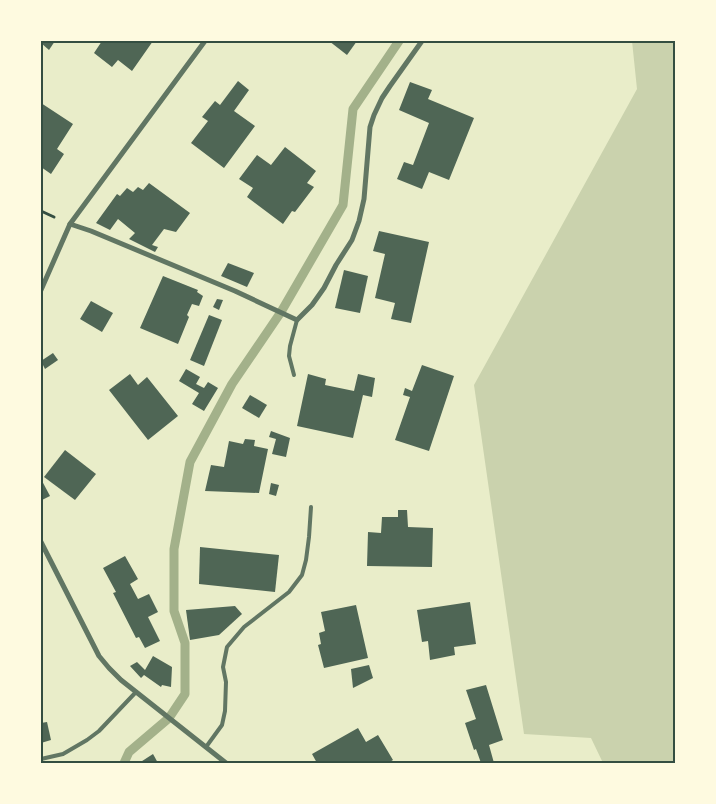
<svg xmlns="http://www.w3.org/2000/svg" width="716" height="804" viewBox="0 0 716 804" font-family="Rubik,sans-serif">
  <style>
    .green { fill: #cad2ad }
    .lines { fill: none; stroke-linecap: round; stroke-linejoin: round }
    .stream { stroke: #a3b18a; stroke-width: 9 }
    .building { fill: #4f6655 }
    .path { stroke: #344e41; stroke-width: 3 }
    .service { stroke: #617663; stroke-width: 4 }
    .minor { stroke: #617663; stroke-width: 5 }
    .neatline { fill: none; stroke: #344e41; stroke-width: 2 }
  </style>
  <rect width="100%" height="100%" fill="#e9edc9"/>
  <polygon class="green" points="632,41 675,41 675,763 603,763 591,738 524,734 474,385 637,89"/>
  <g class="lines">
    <polyline class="stream" points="124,763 129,752 169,718 185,694 185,643 174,611 174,549 190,462 232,384 281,312 343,205 353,109 399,41"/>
  </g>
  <g class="building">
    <polygon points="41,41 55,41 49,50 41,43"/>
    <polygon points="102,41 153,41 132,71 118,60 112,67 94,53"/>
    <polygon points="329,41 357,41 347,55"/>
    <polygon points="238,81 249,90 234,111 255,126 224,168 191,143 208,121 202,117 215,101 220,105"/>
    <polygon points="410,82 432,90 428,99 474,118 449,180 429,172 422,189 397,179 404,162 413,165 429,123 399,110"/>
    <polygon points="41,103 73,124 57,149 64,154 51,174 41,167"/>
    <polygon points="285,147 316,171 307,183 314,187 295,212 292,211 283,224 247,197 253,188 239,179 257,155 271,165"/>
    <polygon points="149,183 190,213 176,232 164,229 152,245 158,247 155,252 129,239 135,233 118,219 110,230 96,223 117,194 120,196 127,188 133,192 138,187 143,190"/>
    <polygon points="379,231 429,242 411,323 391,319 395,303 375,298 385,254 373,251"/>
    <polygon points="228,263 254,273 247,287 221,276"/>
    <polygon points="344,270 368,276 360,313 335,308"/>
    <polygon points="163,276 198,290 197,292 203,296 199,306 192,304 187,315 189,317 178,344 140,328"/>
    <polygon points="217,299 223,300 219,310 213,307"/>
    <polygon points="91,301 113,313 102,332 80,319"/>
    <polygon points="209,315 222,320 204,366 190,360"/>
    <polygon points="53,353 58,360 45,369 41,361"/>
    <polygon points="422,365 454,376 429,451 395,440 410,397 403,395 405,388 412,391"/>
    <polygon points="186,369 200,377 196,384 204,388 208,382 218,388 204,411 192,404 199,393 179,381"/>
    <polygon points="130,374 138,385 147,377 178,416 148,440 109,390"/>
    <polygon points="308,374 326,379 325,385 354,391 358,374 375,378 372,397 363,395 353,438 297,426"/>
    <polygon points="250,395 267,405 259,418 242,408"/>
    <polygon points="271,431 290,438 286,457 272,454 276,439 269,437"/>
    <polygon points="245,439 255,440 254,446 268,449 259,493 205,491 211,465 224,467 229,441 243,444"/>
    <polygon points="65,450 96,474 75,500 44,477"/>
    <polygon points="41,479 50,496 42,500 41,499"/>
    <polygon points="271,483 279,485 276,496 269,494"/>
    <polygon points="398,510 407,510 408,527 433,528 432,567 367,566 368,532 381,533 382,517 398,517"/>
    <polygon points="200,547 279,555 275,592 199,584"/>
    <polygon points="125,556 138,579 130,584 138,599 149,594 158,612 148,617 160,641 145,648 139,637 136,638 113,593 116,592 103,568"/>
    <polygon points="470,602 476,644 454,647 455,655 430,660 428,641 422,642 417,610"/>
    <polygon points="356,605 368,658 324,668 318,645 321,644 319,633 325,631 321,612"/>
    <polygon points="235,606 242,614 219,635 190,640 186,610"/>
    <polygon points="153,656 172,667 171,687 162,685 161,687 144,675 141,678 130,666 137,662 145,670"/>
    <polygon points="369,665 373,678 353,688 351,669"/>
    <polygon points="486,685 503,740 489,745 494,763 481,763 476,749 474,750 465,723 476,719 466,690"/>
    <polygon points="47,722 51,740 41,743 41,723"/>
    <polygon points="358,728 366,742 378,735 393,760 388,763 317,763 312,754"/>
    <polygon points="153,754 158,763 139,763"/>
  </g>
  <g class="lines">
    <polyline class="path" points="41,211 54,217"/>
    <g class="service">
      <polyline points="294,375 289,356 290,346 297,320"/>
      <polyline points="206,747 222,725 225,711 226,682 223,667 227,647 244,627 289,592 302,575 306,560 309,537 311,507"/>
      <polyline points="41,759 63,754 87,740 99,731 136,692"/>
    </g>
    <g class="minor">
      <polyline points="70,224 91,231 235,291 297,320 312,305 324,288 336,265 352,240 359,221 364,199 370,127 374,115 382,98 390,86 422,41"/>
      <polyline points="41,290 70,224 205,41"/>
      <polyline points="41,542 99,656 109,668 121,680 226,763"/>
    </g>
  </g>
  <rect width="716" height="804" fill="none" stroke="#fefae0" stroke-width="85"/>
  <rect x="42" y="42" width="632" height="720" class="neatline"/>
</svg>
